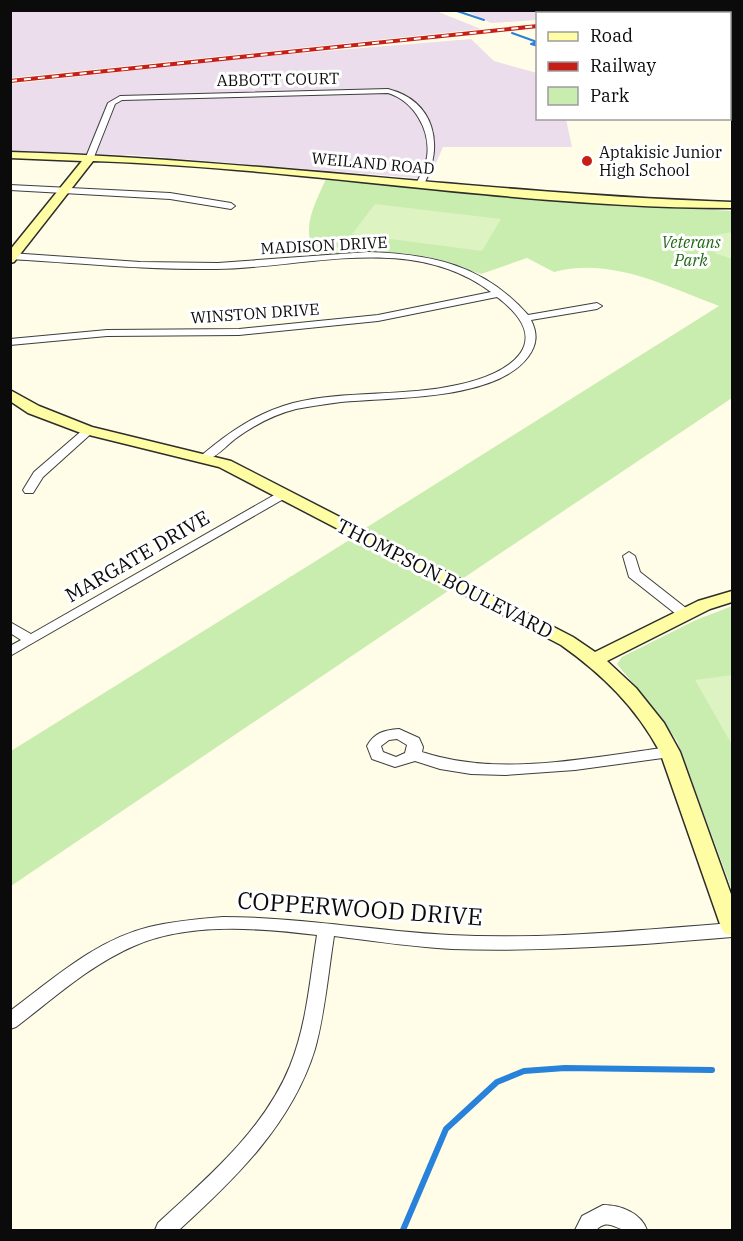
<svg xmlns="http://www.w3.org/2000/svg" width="743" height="1241" viewBox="0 0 743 1241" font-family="'IBM Plex Serif',serif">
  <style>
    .industrial { fill: #ebddeb }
    .green { fill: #c9ecaf }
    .pitch { fill: #ddf3c2 }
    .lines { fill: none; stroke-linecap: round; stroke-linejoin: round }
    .stream-far1 { stroke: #2882d9; stroke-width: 2 }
    .stream { stroke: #2882d9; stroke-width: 6 }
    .street-casing { stroke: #3e3e3e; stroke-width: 2 }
    .secondary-casing { stroke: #2d2d2d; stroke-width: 3 }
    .street { fill: #fff; fill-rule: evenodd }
    .secondary { fill: #fffda3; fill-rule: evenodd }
    .rail-casing { stroke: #c61f17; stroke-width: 4 }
    .rail { stroke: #fff; stroke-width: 2; stroke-dasharray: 7; stroke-linecap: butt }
    .poi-dot { fill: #c61f17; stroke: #fff; stroke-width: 2 }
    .labels { text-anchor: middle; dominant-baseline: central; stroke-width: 6; stroke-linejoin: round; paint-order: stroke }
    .far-street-label { font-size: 16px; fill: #0b0b0b; stroke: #fff }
    .far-poi-label { font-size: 16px; fill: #0b0b0b; stroke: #fff; text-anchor: start }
    .far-park-label { font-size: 16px; font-style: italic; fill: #206716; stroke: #fff }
    .street-label { font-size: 20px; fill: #0b0b0b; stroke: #fff }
    .near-street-label { font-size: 24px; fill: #0b0b0b; stroke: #fff }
  </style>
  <rect width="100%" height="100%" fill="#fffde8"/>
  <g class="industrial">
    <polygon points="436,11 481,29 11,78 11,11"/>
    <polygon points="466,11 732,11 732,47 730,47 730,14 552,11 538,14 537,20 491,23"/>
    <polygon points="471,39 494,61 537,73 538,118 566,119 572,147 443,147 429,179 132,155 11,153 10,84 266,56"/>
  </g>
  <g class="green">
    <path d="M326 179 541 200 732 211V398L462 579 364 529 719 306C666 286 611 257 554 272L527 258 481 274 428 257 402 253 315 255C301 227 314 206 326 179Z"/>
    <polygon points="351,539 448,591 11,886 11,751"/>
    <polygon points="732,606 732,890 677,741 659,715 617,664 622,657 696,620"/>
  </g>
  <g class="pitch">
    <polygon points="375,204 501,219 482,251 352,234"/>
    <polygon points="732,232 732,259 717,254 706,245 709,236"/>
    <polygon points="732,675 732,745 695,680"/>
  </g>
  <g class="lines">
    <g class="stream-far1">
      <polyline points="454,10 484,20"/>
      <polyline points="512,33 537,42 531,44 538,46"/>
    </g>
    <polyline class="stream" points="403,1230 446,1129 497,1082 524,1071 565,1068 712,1070"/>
    <defs>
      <g id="street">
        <polygon points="730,59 732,60 732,65 730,64"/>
        <path d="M388 89C435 101 445 146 423 186L416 184C420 176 425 167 427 157 431 130 414 101 388 93L122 100 115 104 94 157 90 159 86 157 108 103 120 96Z"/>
        <polygon points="10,185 170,193 231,203 235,206 231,209 170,199 10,190"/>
        <path d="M368 252C432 254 484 265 528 315L597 303 602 306 597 309 531 320C538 334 537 345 528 357 495 401 391 397 341 402 326 404 311 406 296 409 273 415 254 425 235 439 226 446 217 457 206 460L202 459 200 457 202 455C230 431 257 413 293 403 346 390 403 397 457 385 510 374 558 343 497 297L378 321 239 335 107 336 10 345V339L107 330 239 329 378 315 491 292C411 232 307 268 216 269 147 270 79 263 10 259V253L140 262 218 263Z"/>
        <polygon points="89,427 93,428 93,432 43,477 33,493 25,493 23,490 34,472 85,428"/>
        <polygon points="283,490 289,494 287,497 10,656 10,646 21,640 10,633 10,622 31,634"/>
        <polygon points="629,552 635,556 640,572 691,612 693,615 691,618 681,618 629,577 623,556"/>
        <path d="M399 729 419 738 423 747 422 752C501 778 590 757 670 747L675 748 678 752 675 756 670 757 575 770 505 775 471 774 440 769 415 761 395 767 372 759 367 746C374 733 384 730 399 729ZM397 739 407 745 405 753 396 757 383 752 381 746 389 740Z"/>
        <path d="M223 917C299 917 374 931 450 935 544 940 639 930 732 923V937C640 945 545 952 452 949 413 947 373 941 334 936 328 974 325 1013 315 1049 292 1124 235 1179 179 1230H155L158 1223C208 1177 264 1130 290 1066 307 1024 310 978 317 935 259 928 189 922 134 946 90 965 54 998 16 1027L10 1029V1011C53 979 96 940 149 927 174 921 198 919 223 917Z"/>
        <path d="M603 1205C621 1205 641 1213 647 1230 641 1230 634 1231 627 1230 614 1229 608 1218 596 1230H575L582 1216Z"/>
      </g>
      <g id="secondary">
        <path d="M10 152C251 159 491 194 732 202V208C518 208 306 168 93 161L14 262 10 263V250L82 161 10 158Z"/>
        <path d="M10 390 39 406 92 427 231 461 573 637 595 652 698 601 732 591V602L710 609 607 661 636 688 664 723 680 752 732 897V936L724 933 721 927 660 752C636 707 602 674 561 645L219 467 81 433 28 413 10 401Z"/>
      </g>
    </defs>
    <use href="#street" class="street-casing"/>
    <use href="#secondary" class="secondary-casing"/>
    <use href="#street" class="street"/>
    <use href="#secondary" class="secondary"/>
    <defs>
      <g id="rail">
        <polyline points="665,14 695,10"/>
        <polyline points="10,81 538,26"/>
      </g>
    </defs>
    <use href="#rail" class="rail-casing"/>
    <use href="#rail" class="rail"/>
  </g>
  <circle class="poi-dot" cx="587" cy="161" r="6"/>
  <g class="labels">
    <g class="far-street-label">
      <text transform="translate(278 79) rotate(-1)">ABBOTT COURT</text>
      <text transform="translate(373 163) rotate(5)">WEILAND ROAD</text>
      <text transform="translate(324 245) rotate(-3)">MADISON DRIVE</text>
      <text transform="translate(255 313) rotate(-4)">WINSTON DRIVE</text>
    </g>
    <g class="far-poi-label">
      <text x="599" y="152">Aptakisic Junior<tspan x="599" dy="18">High School</tspan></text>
    </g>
    <g class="far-park-label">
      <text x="691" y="242">Veterans<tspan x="691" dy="18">Park</tspan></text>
    </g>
    <g class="street-label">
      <text transform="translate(137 556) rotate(-30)">MARGATE DRIVE</text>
      <text transform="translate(445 578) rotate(27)">THOMPSON BOULEVARD</text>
    </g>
    <g class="near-street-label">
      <text transform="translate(360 908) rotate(4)">COPPERWOOD DRIVE</text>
    </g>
  </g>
  <rect width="743" height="1241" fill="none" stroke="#0b0b0b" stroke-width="24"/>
  <rect x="536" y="12" width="195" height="108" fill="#ffffff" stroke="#9d9d9d" stroke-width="1.5"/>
  <rect x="548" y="32" width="30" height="9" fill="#fffda3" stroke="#9d9d9d" stroke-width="1.5"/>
  <text x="590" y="42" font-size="18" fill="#0b0b0b">Road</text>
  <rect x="548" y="62" width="30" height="9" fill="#c61f17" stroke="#9d9d9d" stroke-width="1.5"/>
  <text x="590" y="72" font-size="18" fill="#0b0b0b">Railway</text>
  <rect x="548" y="87" width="30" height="18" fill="#c9ecaf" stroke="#9d9d9d" stroke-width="1.5"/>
  <text x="590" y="102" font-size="18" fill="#0b0b0b">Park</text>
</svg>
